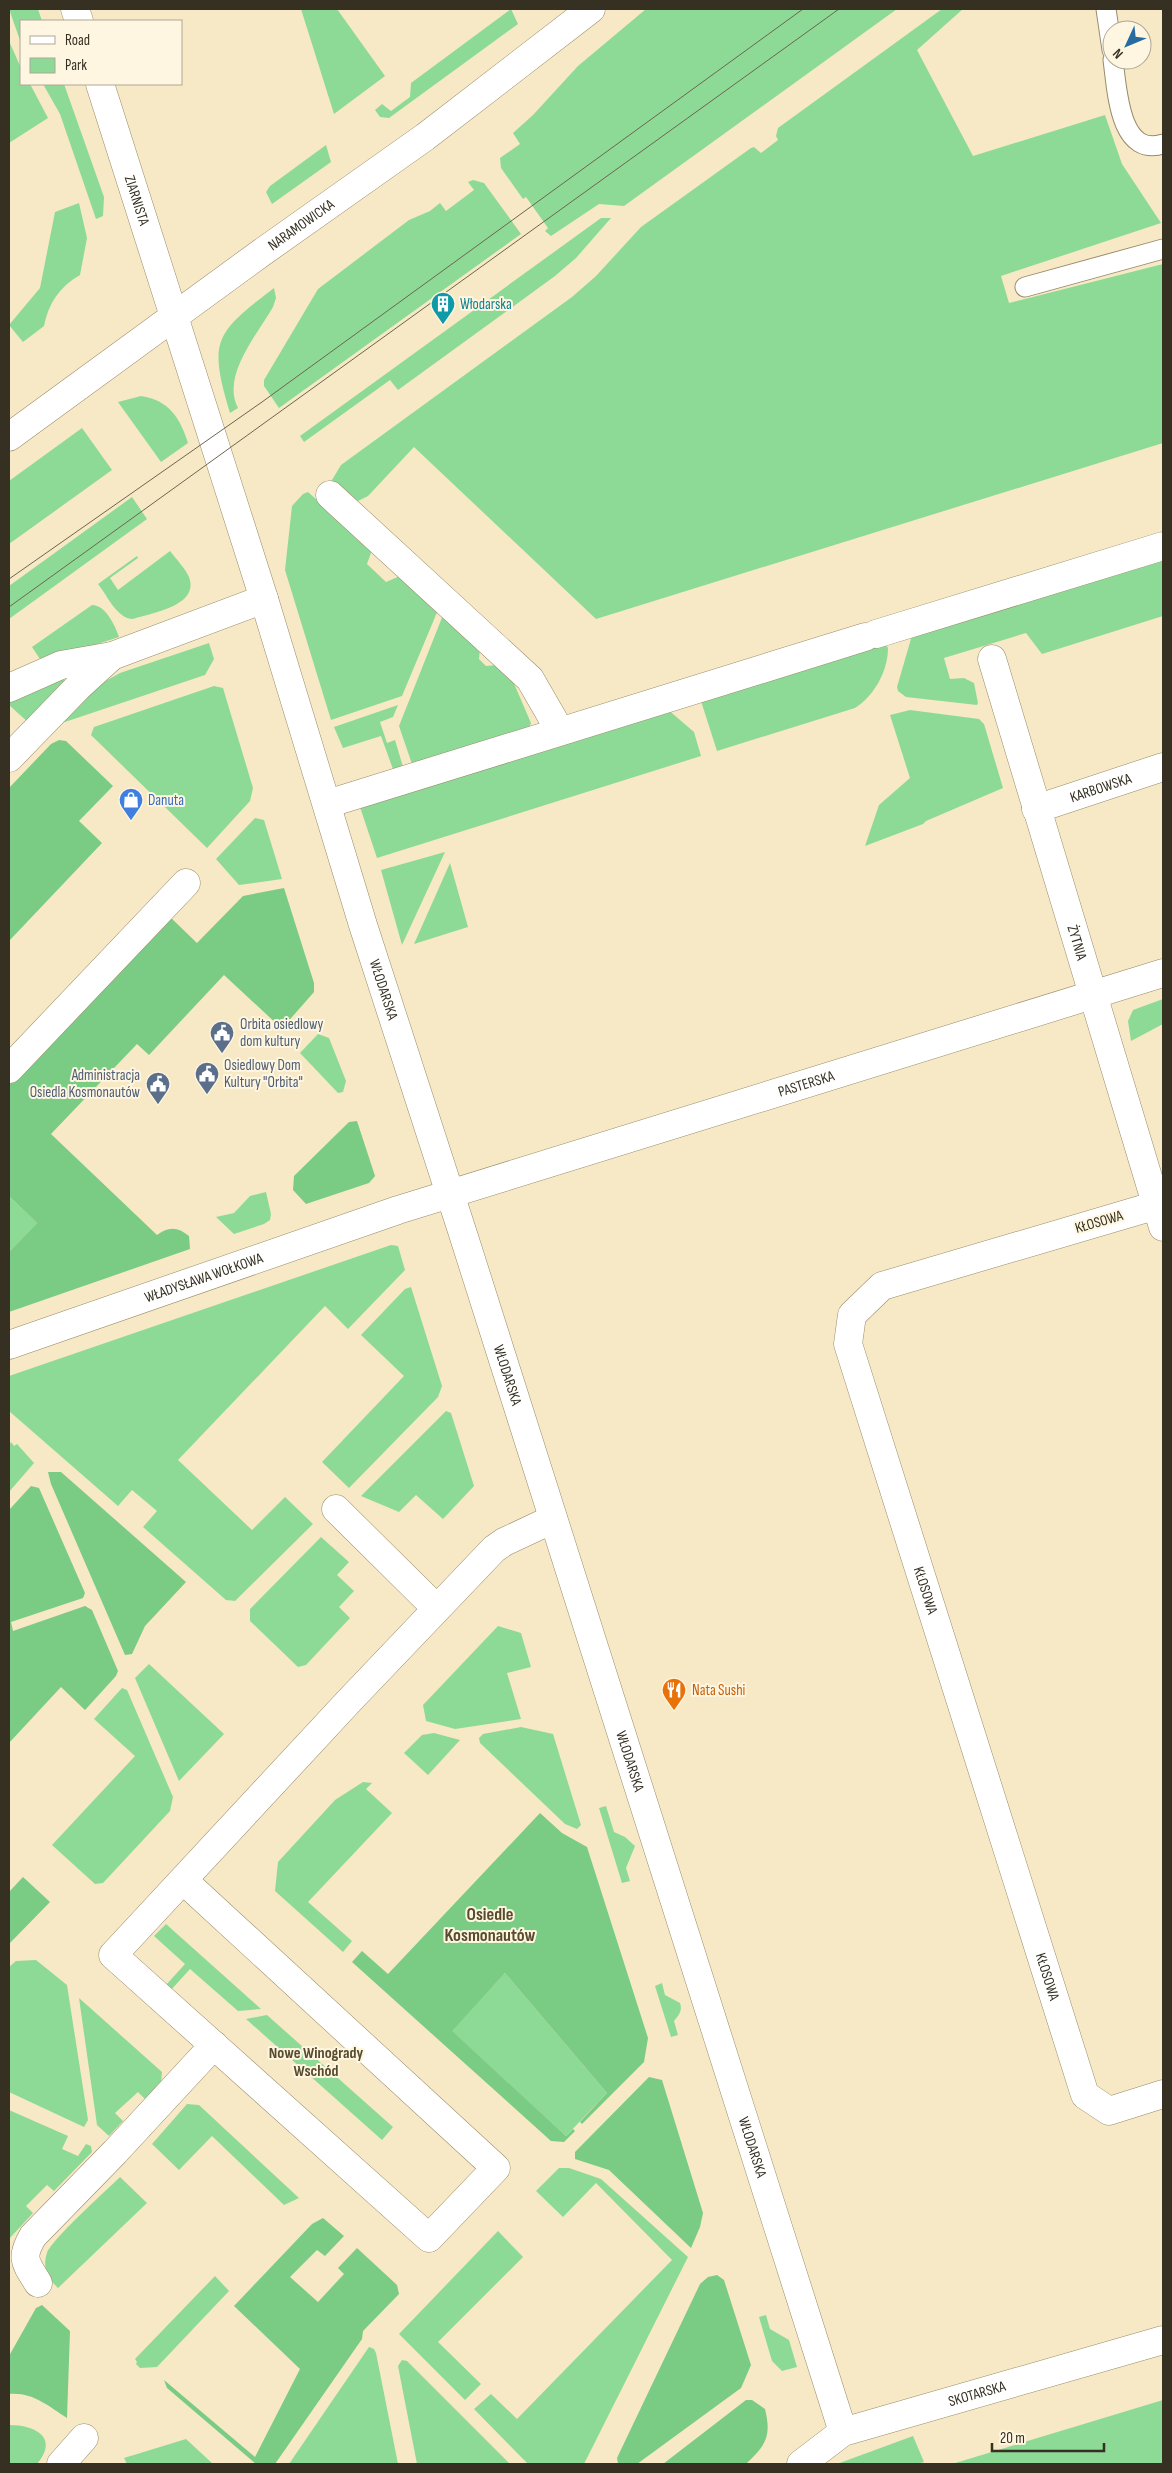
<svg xmlns="http://www.w3.org/2000/svg" width="1172" height="2473" viewBox="0 0 1172 2473" font-family="'Sofia Sans Condensed',sans-serif">
  <style>
    .green { fill: #8dda96 }
    .forest { fill: #7acb84 }
    .lines { fill: none; stroke-linecap: round; stroke-linejoin: round }
    .service-casing { stroke: #988b6a; stroke-width: 21 }
    .pedestrian-casing { stroke: #988b6a; stroke-width: 29 }
    .minor-casing { stroke: #988b6a; stroke-width: 29 }
    .tertiary-casing { stroke: #988b6a; stroke-width: 29 }
    .service { stroke: #fff; stroke-width: 19 }
    .pedestrian { stroke: #fff; stroke-width: 28 }
    .minor { stroke: #fff; stroke-width: 28 }
    .tertiary { stroke: #fff; stroke-width: 28 }
    .tram { stroke: #6d6551; stroke-width: 1 }
    .labels { text-anchor: middle; dominant-baseline: central; stroke-width: 4; stroke-linejoin: round; paint-order: stroke }
    .street-label { font-size: 15px; fill: #353022; stroke: #fff6e1 }
    .culture-label { font-size: 15px; fill: #0d838f; stroke: #fff6e1; text-anchor: start }
    .shop-label { font-size: 15px; fill: #366cbe; stroke: #fff6e1; text-anchor: start }
    .service-label { font-size: 15px; fill: #4e5e75; stroke: #fff6e1; text-anchor: start }
    .food-label { font-size: 15px; fill: #c56008; stroke: #fff6e1; text-anchor: start }
    .neighbourhood-label { font-size: 16px; font-weight: bold; fill: #574b2d; stroke: #fff6e1 }
    .quarter-label { font-size: 18px; font-weight: bold; fill: #574b2d; stroke: #fff6e1 }
  </style>
  <rect width="100%" height="100%" fill="#f7e9c5"/>
  <g class="green">
    <polygon points="9,9 38,9 42,21 21,21 21,43"/>
    <polygon points="301,9 337,9 385,76 334,114"/>
    <polygon points="511,9 518,24 389,118 380,117 375,110 382,104 391,111 410,97 411,83"/>
    <polygon points="646,9 897,9 624,206 599,204 551,236 545,231 548,228 526,197 523,199 501,168 500,158 520,144 513,133 533,115 578,66"/>
    <polygon points="942,9 963,9 917,50 973,156 1105,115 1122,164 1161,223 1001,276 1009,303 1163,264 1163,443 596,619 414,447 368,496 356,502 334,485 332,480 341,465 572,297 596,276 641,227 751,148 754,147 761,153 778,140 776,136 778,128"/>
    <polygon points="9,41 21,68 21,84 30,84 48,118 9,143"/>
    <polygon points="43,84 64,84 104,197 103,216 96,219 60,114"/>
    <polygon points="326,145 331,162 272,204 266,192 270,186"/>
    <polygon points="473,180 484,183 521,234 279,408 264,386 264,380 318,289 409,220 430,211 440,203 446,211 474,190 468,182"/>
    <path d="M79 203 87 238 80 275C60 286 48 304 44 326L23 342 9 325 40 288 55 212Z"/>
    <polygon points="601,218 611,218 576,258 555,276 398,390 390,380 304,442 300,436"/>
    <path d="M274 288 276 298 273 307C257 335 221 376 238 408L230 413C208 340 215 333 274 288Z"/>
    <path d="M141 396C169 400 180 418 188 443L161 462 118 402Z"/>
    <polygon points="82,428 112,470 9,544 9,481"/>
    <polygon points="308,492 372,550 367,564 386,582 400,576 438,610 402,696 331,720 285,570 292,506 303,494"/>
    <polygon points="132,497 147,519 9,619 9,586"/>
    <path d="M170 551C176 559 185 568 189 577 200 606 151 613 133 619 117 619 107 595 98 584L137 556 138 558 110 578 118 590Z"/>
    <polygon points="1163,557 1163,616 1042,654 1026,633 944,658 950,679 964,678 974,683 978,703 977,705 906,697 898,691 897,687 913,632"/>
    <path d="M92 605C106 605 115 626 119 637L42 662 32 647Z"/>
    <polygon points="443,615 480,649 479,659 486,666 497,665 512,679 531,723 528,731 413,767 399,726"/>
    <path d="M883 641 888 648C888 671 874 696 855 708L717 751 700 698Z"/>
    <polygon points="209,643 214,659 205,675 53,726 102,683 120,673"/>
    <polygon points="63,679 66,681 29,723 9,705 9,699"/>
    <polygon points="214,686 223,688 253,788 250,801 207,848 91,735 94,727"/>
    <polygon points="398,705 393,717 380,722 387,743 395,740 404,770 394,772 381,736 343,748 334,727"/>
    <polygon points="666,708 694,732 701,756 377,858 359,804"/>
    <polygon points="910,710 979,719 984,724 1003,788 926,821 923,824 865,846 879,805 910,778 890,715"/>
    <polygon points="255,818 264,820 282,879 239,885 216,859"/>
    <polygon points="445,852 402,945 381,870"/>
    <polygon points="450,863 468,927 414,944"/>
    <polygon points="1163,999 1163,1024 1131,1041 1128,1021 1133,1010"/>
    <polygon points="318,1034 329,1038 346,1081 343,1092 338,1093 300,1053"/>
    <polygon points="266,1192 271,1214 270,1220 264,1224 234,1234 216,1217 234,1213 250,1196"/>
    <polygon points="9,1196 37,1223 9,1252"/>
    <polygon points="391,1245 398,1246 405,1270 348,1329 325,1306 178,1460 252,1530 285,1497 313,1524 235,1601 226,1600 143,1527 157,1511 132,1490 118,1506 9,1411 9,1376"/>
    <polygon points="411,1287 442,1386 438,1397 349,1488 322,1462 404,1376 361,1335 405,1289"/>
    <polygon points="446,1411 451,1413 474,1486 443,1519 416,1495 399,1512 361,1496"/>
    <polygon points="11,1442 14,1446 17,1444 34,1463 9,1492 9,1445"/>
    <polygon points="321,1537 349,1562 337,1575 354,1591 339,1607 350,1618 306,1665 298,1667 250,1621 250,1609"/>
    <polygon points="498,1626 521,1633 531,1667 507,1673 521,1719 455,1729 426,1721 423,1705"/>
    <polygon points="149,1664 224,1734 179,1781 135,1678"/>
    <polygon points="122,1688 127,1690 173,1797 170,1811 103,1883 95,1884 52,1845 135,1756 94,1719"/>
    <polygon points="521,1727 553,1734 581,1825 577,1829 565,1824 480,1743 479,1738 483,1734"/>
    <polygon points="434,1733 460,1740 428,1775 404,1753 422,1735"/>
    <polygon points="363,1782 372,1783 366,1789 392,1813 308,1902 352,1941 343,1952 275,1891 278,1862 335,1800"/>
    <polygon points="606,1806 614,1832 625,1837 635,1846 626,1868 630,1881 622,1883 599,1808"/>
    <polygon points="166,1924 261,2009 238,2011 190,1969 171,1990 166,1985 185,1964 154,1936"/>
    <polygon points="36,1960 67,1985 88,2120 84,2127 9,2092 9,1967 16,1961"/>
    <polygon points="505,1973 607,2093 566,2136 451,2031"/>
    <path d="M662 1983 665 1995 680 2003C683 2011 678 2016 674 2021L678 2035 671 2037 655 1986Z"/>
    <polygon points="79,1998 162,2072 161,2083 145,2099 138,2092 115,2113 123,2121 109,2136 97,2125"/>
    <polygon points="267,2015 393,2127 382,2140 246,2019"/>
    <polygon points="187,2104 199,2105 299,2198 284,2205 212,2136 179,2170 152,2144"/>
    <polygon points="9,2110 68,2136 62,2149 78,2156 86,2144 91,2146 92,2152 54,2191 47,2185 26,2206 33,2213 9,2239"/>
    <polygon points="559,2168 569,2168 601,2179 688,2257 584,2464 528,2464 474,2409 491,2394 517,2419 672,2260 596,2183 563,2217 536,2191"/>
    <path d="M120 2177 147 2203 58 2288C48 2278 42 2268 47 2253 52 2239 106 2191 120 2177Z"/>
    <polygon points="498,2231 523,2257 438,2342 481,2384 465,2400 399,2334"/>
    <polygon points="215,2276 229,2291 157,2367 140,2368 136,2364 137,2362 135,2359"/>
    <polygon points="766,2315 770,2329 789,2340 797,2367 782,2371 772,2361 759,2317"/>
    <polygon points="369,2347 374,2349 376,2353 398,2464 289,2464"/>
    <polygon points="402,2360 407,2361 510,2464 417,2464 398,2366"/>
    <polygon points="1163,2400 1163,2464 952,2464"/>
    <path d="M9 2425C36 2425 59 2438 37 2464H9Z"/>
    <polygon points="913,2436 924,2462 917,2464 837,2464"/>
    <polygon points="186,2439 213,2464 127,2464 124,2458"/>
  </g>
  <g class="forest">
    <polygon points="59,740 66,741 113,786 79,821 102,843 9,941 9,788 51,744"/>
    <path d="M284 888 314 983V992L285 1025 279 1026 224 975 149 1055 137 1044 51 1134 157 1235C169 1226 178 1227 189 1236L190 1249 9 1312V1252L37 1223 9 1196V1085L168 915 197 943 243 896Z"/>
    <polygon points="357,1121 375,1176 369,1183 306,1204 293,1190 294,1176 349,1122"/>
    <polygon points="48,1472 61,1472 186,1582 145,1626 132,1654 125,1655 51,1484"/>
    <polygon points="31,1486 39,1488 85,1593 83,1598 11,1622 13,1631 85,1606 92,1610 118,1671 116,1676 85,1710 61,1687 9,1743 9,1510"/>
    <polygon points="540,1813 562,1833 587,1847 648,2038 644,2062 582,2124 580,2122 607,2093 505,1973 452,2031 566,2136 573,2129 575,2131 564,2142 551,2141 352,1962 362,1951 388,1974"/>
    <polygon points="23,1877 50,1902 9,1944 9,1892"/>
    <polygon points="649,2077 662,2080 703,2213 700,2227 691,2248 609,2170 575,2159 575,2152"/>
    <polygon points="323,2218 344,2236 325,2256 317,2250 290,2277 318,2302 344,2274 338,2268 357,2248 397,2285 399,2294 363,2331 362,2339 275,2464 256,2464 167,2388 164,2380 255,2457 300,2369 234,2306 312,2224"/>
    <polygon points="717,2275 724,2280 751,2365 741,2388 637,2464 618,2464 617,2458 700,2284 708,2277"/>
    <path d="M42 2305 70 2331 67 2418C48 2406 33 2392 9 2394V2356L36 2308Z"/>
    <path d="M746 2400H752L765 2409C772 2438 765 2445 746 2464H663Z"/>
  </g>
  <g class="lines">
    <defs>
      <g id="service">
        <polyline points="1106,9 1112,50"/>
        <path d="M1113 60C1117 88 1119 158 1163 144"/>
        <polyline points="1025,287 1163,249"/>
      </g>
      <g id="pedestrian">
        <polyline points="330,495 530,679 560,731"/>
        <polyline points="876,634 1163,546"/>
        <polyline points="327,804 865,637"/>
        <polyline points="9,1069 186,883"/>
        <polyline points="336,1509 436,1608"/>
        <path d="M38 2283C25 2262 20 2258 33 2236L115 2152 214 2045"/>
        <polyline points="61,2464 84,2438"/>
      </g>
      <g id="minor">
        <polyline points="75,9 79,21"/>
        <path id="s1" d="M100 84 264 599 363 925 464 1237 843 2432"/>
        <path id="s2" d="M992 659 1163 1227"/>
        <polyline points="9,688 61,665 112,656 264,599"/>
        <polyline points="9,758 78,687 112,656"/>
        <path id="s3" d="M1036 809 1163 767"/>
        <path id="s4" d="M1157 1205 882 1286 852 1315 848 1344 1085 2095 1109 2111 1163 2094"/>
        <path id="s5" d="M9 1345 398 1210 1163 973"/>
        <polyline points="183,1880 496,2168 429,2238 113,1955 349,1701 494,1549 504,1542 553,1519"/>
        <path id="s6" d="M801 2464 843 2432 1163 2340"/>
      </g>
      <g id="tertiary">
        <path id="s7" d="M9 437 261 253 425 137 591 9"/>
      </g>
    </defs>
    <use href="#service" class="service-casing"/>
    <use href="#pedestrian" class="pedestrian-casing"/>
    <use href="#minor" class="minor-casing"/>
    <use href="#tertiary" class="tertiary-casing"/>
    <use href="#service" class="service"/>
    <use href="#pedestrian" class="pedestrian"/>
    <use href="#minor" class="minor"/>
    <use href="#tertiary" class="tertiary"/>
    <g class="tram">
      <polyline points="9,579 262,402 803,9"/>
      <polyline points="9,607 839,9"/>
    </g>
  </g>
  <defs>
    <symbol id="building-pin" viewBox="-11 -11 22 30"><path d="M0 17L-7.5 6A9.5 9.5 0 1 1 7.5 6Z" fill="#0f9aa8" stroke="#fff6e1"/><path d="M-4-6H4V6H1V3H-1V6H-4ZM-2.5-4.3h1.7v1.8h-1.7ZM.8-4.3h1.7v1.8H.8ZM-2.5-1h1.7V.8h-1.7ZM.8-1h1.7V.8H.8Z" fill="#fff"/></symbol>
    <symbol id="shop-pin" viewBox="-11 -11 22 30"><path d="M0 17L-7.5 6A9.5 9.5 0 1 1 7.5 6Z" fill="#3f7fe0" stroke="#fff6e1"/><path d="M-5-2.5h2.3a2.7 3.5 0 0 1 5.4 0H5L5.5 6h-11ZM-1.5-2.5h3a1.5 2.3 0 0 0-3 0Z" fill="#fff"/></symbol>
    <symbol id="civic-pin" viewBox="-11 -11 22 30"><path d="M0 17L-7.5 6A9.5 9.5 0 1 1 7.5 6Z" fill="#5c6f8a" stroke="#fff6e1"/><path d="M-.6-6.5H3V-4.5H.6V-3L4-1V1h2V6H-6V1h2V-1L-.6-3ZM-1.2 2.5V6h2.4V2.5Z" fill="#fff"/></symbol>
    <symbol id="restaurant-pin" viewBox="-11 -11 22 30"><path d="M0 17L-7.5 6A9.5 9.5 0 1 1 7.5 6Z" fill="#e8710a" stroke="#fff6e1"/><path d="M-5-6h1v4h1v-4h1v4h1v-4h1v5L-1.5 .5V6h-2V.5L-5-1ZM5-6V6H3V1.5H1.5Q1.5-4 5-6Z" fill="#fff"/></symbol>
  </defs>
  <g fill-rule="evenodd">
    <use href="#building-pin" x="429" y="290" width="28" height="38"/>
    <use href="#shop-pin" x="117" y="786" width="28" height="38"/>
    <use href="#civic-pin" x="208" y="1019" width="28" height="38"/>
    <use href="#civic-pin" x="193" y="1060" width="28" height="38"/>
    <use href="#civic-pin" x="144" y="1070" width="28" height="38"/>
    <use href="#restaurant-pin" x="660" y="1676" width="28" height="38"/>
  </g>
  <g class="labels">
    <g class="street-label">
      <text stroke="none"><textPath href="#s1" startOffset="122">ZIARNISTA</textPath></text>
      <text stroke="none"><textPath href="#s7" startOffset="361">NARAMOWICKA</textPath></text>
      <text stroke="none"><textPath href="#s3" startOffset="68">KARBOWSKA</textPath></text>
      <text stroke="none"><textPath href="#s2" startOffset="296">ŻYTNIA</textPath></text>
      <text stroke="none"><textPath href="#s1" startOffset="949">WŁODARSKA</textPath></text>
      <text stroke="none"><textPath href="#s5" startOffset="839">PASTERSKA</textPath></text>
      <text transform="translate(1099 1222) rotate(-16)">KŁOSOWA</text>
      <text stroke="none"><textPath href="#s5" startOffset="206">WŁADYSŁAWA WOŁKOWA</textPath></text>
      <text stroke="none"><textPath href="#s1" startOffset="1354">WŁODARSKA</textPath></text>
      <text stroke="none"><textPath href="#s4" startOffset="616">KŁOSOWA</textPath></text>
      <text stroke="none"><textPath href="#s1" startOffset="1759">WŁODARSKA</textPath></text>
      <text stroke="none"><textPath href="#s4" startOffset="1021">KŁOSOWA</textPath></text>
      <text stroke="none"><textPath href="#s1" startOffset="2164">WŁODARSKA</textPath></text>
      <text stroke="none"><textPath href="#s6" startOffset="192">SKOTARSKA</textPath></text>
    </g>
    <g class="culture-label">
      <text x="460" y="304">Włodarska</text>
    </g>
    <g class="shop-label">
      <text x="148" y="800">Danuta</text>
    </g>
    <g class="service-label">
      <text x="240" y="1024">Orbita osiedlowy<tspan x="240" dy="17">dom kultury</tspan></text>
      <text x="224" y="1065">Osiedlowy Dom<tspan x="224" dy="17">Kultury "Orbita"</tspan></text>
      <text x="140" y="1075" text-anchor="end">Administracja<tspan x="140" dy="17">Osiedla Kosmonautów</tspan></text>
    </g>
    <g class="food-label">
      <text x="692" y="1690">Nata Sushi</text>
    </g>
    <g class="neighbourhood-label">
      <text x="316" y="2053">Nowe Winogrady<tspan x="316" dy="18">Wschód</tspan></text>
    </g>
    <g class="quarter-label">
      <text x="490" y="1914">Osiedle<tspan x="490" dy="21">Kosmonautów</tspan></text>
    </g>
  </g>
  <rect width="1172" height="2473" fill="none" stroke="#353022" stroke-width="20"/>
  <rect x="20" y="20" width="162" height="65" fill="#fff6e1" stroke="#aea795"/>
  <rect x="30" y="36" width="25" height="8" fill="#ffffff" stroke="#aea795"/>
  <text x="65" y="45" font-size="15" fill="#353022">Road</text>
  <rect x="30" y="58" width="25" height="15" fill="#8dda96" stroke="#aea795"/>
  <text x="65" y="70" font-size="15" fill="#353022">Park</text>
  <g transform="translate(1127 45) rotate(226)"><circle r="24" fill="#fff6e1" stroke="#aea795"/>
  <path d="M0-4L9 19L0 12L-9 19Z" fill="#266ca1"/>
  <text y="-8" font-size="14" font-weight="bold" text-anchor="middle" fill="#353022">N</text>
  </g>
  <path d="M992 2443v8h112v-8" fill="none" stroke="#353022" stroke-width="2.5"/>
  <text x="1000" y="2443" font-size="15" fill="#353022" stroke="#fff6e1" stroke-width="4" paint-order="stroke">20 m</text>
</svg>
